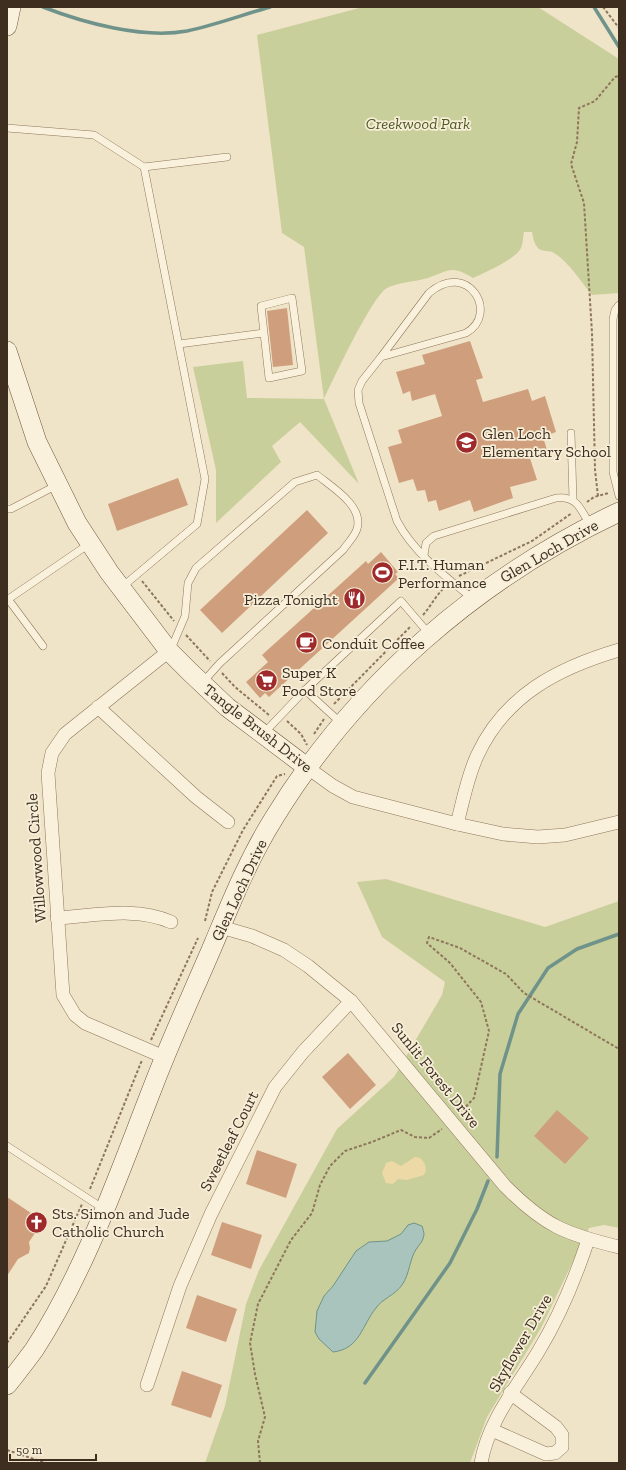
<svg xmlns="http://www.w3.org/2000/svg" width="626" height="1470" viewBox="0 0 626 1470" font-family="'Zilla Slab',serif">
  <style>
    .green { fill: #c9cf9b }
    .sand { fill: #ecd9a5 }
    .water { fill: #a9c4bc; stroke: #6f938a }
    .lines { fill: none; stroke-linecap: round; stroke-linejoin: round }
    .stream { stroke: #6f938a; stroke-width: 3.5 }
    .building { fill: #cf9f7d }
    .lane-casing { stroke: #8d765c; stroke-width: 8 }
    .street-casing { stroke: #8d765c; stroke-width: 14 }
    .secondary-casing { stroke: #6f573f; stroke-width: 20 }
    .path { stroke: #8d765c; stroke-width: 2; stroke-dasharray: 3 2; stroke-linecap: butt }
    .lane { stroke: #faf1dc; stroke-width: 7 }
    .street { stroke: #faf1dc; stroke-width: 13 }
    .secondary { stroke: #faf1dc; stroke-width: 19 }
    .labels { text-anchor: middle; dominant-baseline: central; stroke-width: 3.5; stroke-linejoin: round; paint-order: stroke }
    .park-label { font-size: 16px; font-style: italic; fill: #4d5a26; stroke: #f7eed8 }
    .poi-label { font-size: 16px; fill: #3d2e20; stroke: #f7eed8; text-anchor: start }
    .street-label { font-size: 16px; fill: #3d2e20; stroke: #f7eed8 }
  </style>
  <rect width="100%" height="100%" fill="#f0e4c8"/>
  <g class="green">
    <path d="M363 7H538L619 59V293L592 295C582 283 568 261 554 253 549 250 544 252 539 249 534 245 533 237 532 232H524C523 237 523 244 521 248 516 259 484 273 473 278 451 265 451 270 428 278 415 282 399 282 387 288 372 296 333 380 324 399L359 484 300 422 272 446 281 462 216 523V470L193 367 243 361 247 398 324 399 304 247 282 233 257 35Z"/>
    <polygon points="386,879 545,927 619,901 619,1228 604,1225 589,1228 541,1328 487,1417 470,1463 205,1463 225,1406 246,1304 259,1270 337,1129 394,1077 442,995 445,982 382,937 357,882"/>
  </g>
  <path class="sand" d="M415 1157 420 1158C425 1162 428 1169 424 1175L407 1180 398 1179 393 1184 386 1183 382 1173 386 1163 392 1161 401 1166Z"/>
  <path class="water" d="M414 1223 422 1226C423 1229 424 1232 424 1235 423 1241 420 1244 417 1248 409 1259 410 1274 402 1285 395 1295 382 1299 376 1308 362 1325 360 1349 333 1352L319 1339 315 1332 317 1311 324 1296 333 1286 356 1251 369 1242 387 1241 401 1234 408 1225Z"/>
  <g class="lines">
    <g class="stream">
      <path d="M43 7C84 23 143 39 187 31 215 25 242 15 270 7"/>
      <polyline points="594,7 619,47"/>
      <polyline points="497,1157 500,1074 518,1014 548,968 577,949 619,934"/>
      <polyline points="365,1383 450,1263 477,1209 488,1181"/>
    </g>
  </g>
  <g class="building">
    <polygon points="287,308 293,365 273,367 267,311"/>
    <polygon points="470,341 483,378 476,380 483,402 528,389 532,401 545,396 556,432 543,437 547,450 529,455 537,480 510,487 513,498 474,512 470,500 439,511 436,500 428,502 425,490 417,491 413,479 399,483 388,447 402,443 398,430 442,416 435,394 412,401 410,391 403,394 396,372 425,364 422,355"/>
    <polygon points="178,478 188,505 117,531 108,504"/>
    <polygon points="307,510 328,533 222,633 200,610"/>
    <polygon points="381,552 398,572 395,574 399,578 269,697 265,693 260,698 246,682 268,662 262,655 366,561 368,564"/>
    <polygon points="348,1053 376,1085 350,1109 322,1077"/>
    <polygon points="557,1110 589,1138 565,1164 534,1136"/>
    <polygon points="257,1150 297,1164 286,1198 246,1184"/>
    <polygon points="7,1197 43,1221 29,1242 30,1248 29,1253 18,1259 7,1276"/>
    <polygon points="222,1222 262,1235 251,1269 211,1255"/>
    <polygon points="197,1295 237,1309 226,1342 186,1328"/>
    <polygon points="182,1371 222,1385 211,1418 171,1405"/>
  </g>
  <g class="lines">
    <defs>
      <g id="lane">
        <polyline points="7,128 94,135 144,167 205,479 197,524 122,587"/>
        <polyline points="144,167 227,157"/>
        <polyline points="619,305 615,310 613,319 613,472 619,496"/>
        <polyline points="179,344 264,333 269,378 302,371 292,298 261,306 264,333"/>
        <path d="M381 357 429 293C468 259 500 314 466 333L381 357 362 381 358 390 359 403 397 521C414 553 446 577 473 599"/>
        <polyline points="571,433 573,500"/>
        <polyline points="7,509 11,509 57,485"/>
        <path d="M424 555 426 543 434 536 556 498C577 495 581 510 590 525"/>
        <polyline points="8,599 43,646"/>
        <polyline points="7,600 89,544"/>
        <path d="M171 649 185 616 188 583 196 568 295 482 317 475C332 487 364 506 357 529 355 536 347 544 343 550L220 663 202 683"/>
        <polyline points="341,723 305,690 401,601 430,635"/>
        <polyline points="264,733 305,690"/>
        <polyline points="7,1146 104,1209"/>
      </g>
      <g id="street">
        <polyline points="98,707 196,797 228,822"/>
        <polyline points="308,768 333,786 353,797 457,824 503,834 538,837 565,835 619,822"/>
        <path d="M457 824C463 801 467 778 477 756 505 695 558 668 619 650"/>
        <path d="M57 918C94 916 136 906 171 922"/>
        <path d="M221 927 252 936 284 950 308 966 351 1001 505 1186C545 1226 565 1234 619 1247"/>
        <polyline points="164,1057 85,1023 75,1015 63,995 48,773 52,753 65,734 169,651"/>
        <polyline points="147,1385 180,1286 211,1214 275,1087 303,1052 351,1001"/>
        <polyline points="492,1430 546,1454 555,1453 562,1447 562,1435 556,1427 510,1393"/>
        <path d="M481 1463C488 1421 517 1387 538 1352 560 1316 575 1279 588 1240"/>
      </g>
      <g id="secondary">
        <polyline points="7,26 11,7"/>
        <polyline points="7,351 37,442 77,523 109,572 169,651 190,672 227,707 308,768"/>
        <path d="M7 1385C16 1374 25 1362 34 1350 86 1270 119 1173 154 1084 172 1037 194 990 214 943 232 900 249 858 274 818 356 684 477 579 619 512"/>
      </g>
    </defs>
    <use href="#lane" class="lane-casing"/>
    <use href="#street" class="street-casing"/>
    <use href="#secondary" class="secondary-casing"/>
    <g class="path">
      <polyline points="603,7 619,28"/>
      <polyline points="598,496 595,470 592,333 584,203 571,164 577,142 579,108 595,101 615,77 619,76"/>
      <polyline points="587,502 594,497 609,493"/>
      <polyline points="459,576 532,541 572,513"/>
      <polyline points="142,581 174,621"/>
      <path d="M423 615C431 606 436 595 445 587"/>
      <polyline points="186,635 210,661"/>
      <polyline points="222,673 235,687 269,715"/>
      <polyline points="334,704 411,626"/>
      <polyline points="287,721 301,734 307,745"/>
      <polyline points="314,734 324,719"/>
      <polyline points="205,921 212,892 243,830 277,776 285,774"/>
      <polyline points="151,1040 198,938"/>
      <polyline points="459,1114 474,1098 489,1031 481,1002 450,963 427,943 429,937 460,948 506,974 524,993 619,1049"/>
      <polyline points="90,1189 142,1060"/>
      <polyline points="7,1343 46,1286 82,1204"/>
      <polyline points="7,1450 46,1463"/>
      <polyline points="260,1463 258,1441 265,1417 255,1374 250,1343 258,1304 291,1240 312,1213 320,1185 330,1166 345,1151 372,1142 401,1130 415,1137 429,1138 442,1129"/>
    </g>
    <use href="#lane" class="lane"/>
    <use href="#street" class="street"/>
    <use href="#secondary" class="secondary"/>
  </g>
  <defs>
    <symbol id="school-disc" viewBox="-11 -11 22 22"><circle r="9.5" fill="#9e2a2b" stroke="#f7eed8"/><path d="M0-5L7-2L0 1L-7-2ZM-4 1L0 2.5L4 1V4Q0 6-4 4Z" fill="#fff"/></symbol>
    <symbol id="stadium-disc" viewBox="-11 -11 22 22"><circle r="9.5" fill="#9e2a2b" stroke="#f7eed8"/><path d="M0-5a6.5 5 0 1 0 0 10a6.5 5 0 1 0 0-10ZM-3.5-1.8h7v3.6h-7Z" fill="#fff"/></symbol>
    <symbol id="restaurant-disc" viewBox="-11 -11 22 22"><circle r="9.5" fill="#9e2a2b" stroke="#f7eed8"/><path d="M-5-6h1v4h1v-4h1v4h1v-4h1v5L-1.5 .5V6h-2V.5L-5-1ZM5-6V6H3V1.5H1.5Q1.5-4 5-6Z" fill="#fff"/></symbol>
    <symbol id="cafe-disc" viewBox="-11 -11 22 22"><circle r="9.5" fill="#9e2a2b" stroke="#f7eed8"/><path d="M-5.5-4.5H6V0H3Q3 3.5 0 3.5H-2.5Q-5.5 3.5-5.5 0ZM3-3.2v2h1.7v-2ZM-6 4.5H4V6H-6Z" fill="#fff"/></symbol>
    <symbol id="supermarket-disc" viewBox="-11 -11 22 22"><circle r="9.5" fill="#9e2a2b" stroke="#f7eed8"/><path d="M-6-5.5h2.5l.6 2H6L4.5 2H-2.5L-4.4-4H-6ZM-1.5 3.2a1.3 1.3 0 1 0 .1 0ZM3 3.2a1.3 1.3 0 1 0 .1 0Z" fill="#fff"/></symbol>
    <symbol id="church-disc" viewBox="-11 -11 22 22"><circle r="9.5" fill="#9e2a2b" stroke="#f7eed8"/><path d="M-1.2-6h2.4v3.5h3.3v2.4h-3.3V6h-2.4V-.1h-3.3v-2.4h3.3Z" fill="#fff"/></symbol>
  </defs>
  <g fill-rule="evenodd">
    <use href="#school-disc" x="454" y="430" width="25" height="25"/>
    <use href="#stadium-disc" x="370" y="560" width="25" height="25"/>
    <use href="#restaurant-disc" x="342" y="586" width="25" height="25"/>
    <use href="#cafe-disc" x="294" y="630" width="25" height="25"/>
    <use href="#supermarket-disc" x="254" y="668" width="25" height="25"/>
    <use href="#church-disc" x="24" y="1210" width="25" height="25"/>
  </g>
  <g class="labels">
    <g class="park-label">
      <text x="418" y="123">Creekwood Park</text>
    </g>
    <g class="poi-label">
      <text x="482" y="433">Glen Loch<tspan x="482" dy="18">Elementary School</tspan></text>
      <text x="398" y="564">F.I.T. Human<tspan x="398" dy="18">Performance</tspan></text>
      <text x="338" y="599" text-anchor="end">Pizza Tonight</text>
      <text x="322" y="643">Conduit Coffee</text>
      <text x="282" y="672">Super K<tspan x="282" dy="18">Food Store</tspan></text>
      <text x="52" y="1213">Sts. Simon and Jude<tspan x="52" dy="18">Catholic Church</tspan></text>
    </g>
    <g class="street-label">
      <text transform="translate(549 551) rotate(-30)">Glen Loch Drive</text>
      <text transform="translate(258 728) rotate(38)">Tangle Brush Drive</text>
      <text transform="translate(36 858) rotate(-94)">Willowwood Circle</text>
      <text transform="translate(239 890) rotate(-65)">Glen Loch Drive</text>
      <text transform="translate(436 1075) rotate(51)">Sunlit Forest Drive</text>
      <text transform="translate(229 1141) rotate(-63)">Sweetleaf Court</text>
      <text transform="translate(520 1343) rotate(-60)">Skyflower Drive</text>
    </g>
  </g>
  <rect width="626" height="1470" fill="none" stroke="#3d2e20" stroke-width="16"/>
  <path d="M10 1454v6h86v-6" fill="none" stroke="#3d2e20" stroke-width="2"/>
  <text x="16" y="1454" font-size="12" fill="#3d2e20" stroke="#f7eed8" stroke-width="3" paint-order="stroke">50 m</text>
</svg>
